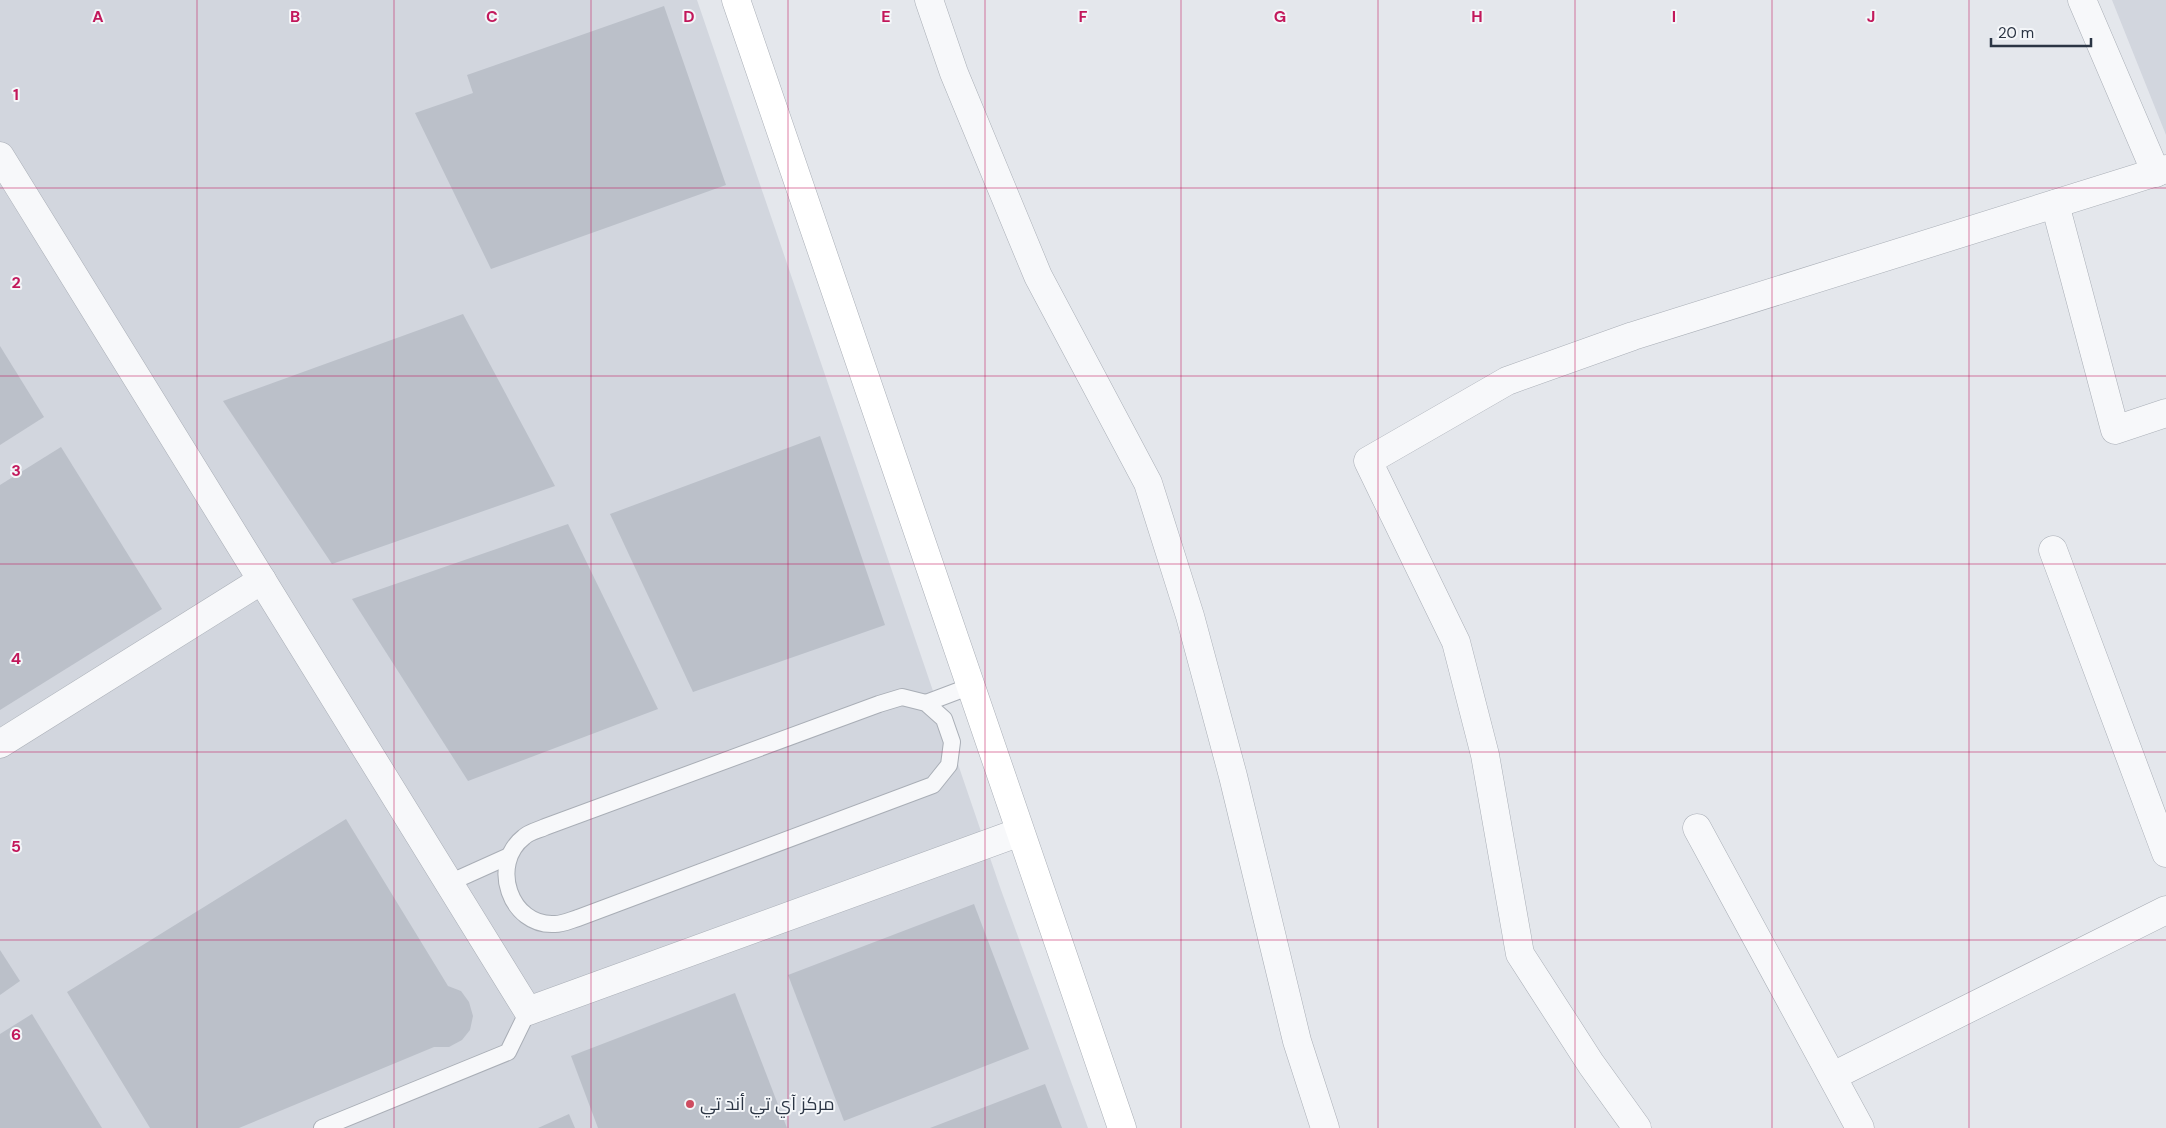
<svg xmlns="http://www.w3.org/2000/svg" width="2166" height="1128" viewBox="0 0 2166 1128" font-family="'DM Sans',Cairo,sans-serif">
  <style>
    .built { fill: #d2d6de }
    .building { fill: #bbc0c9 }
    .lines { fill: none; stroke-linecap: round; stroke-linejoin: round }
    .lane-casing { stroke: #a9aeb6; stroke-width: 18 }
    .street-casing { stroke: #a9aeb6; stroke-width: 29 }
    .secondary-casing { stroke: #a9aeb6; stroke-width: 29 }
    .lane { stroke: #f7f8fa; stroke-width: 16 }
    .street { stroke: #f7f8fa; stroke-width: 28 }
    .secondary { stroke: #fff; stroke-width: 28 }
    .grid { fill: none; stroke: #c2185b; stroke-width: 1; stroke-opacity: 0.55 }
    .poi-dot { fill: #ce4c60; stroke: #f4f6f9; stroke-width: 2 }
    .labels { text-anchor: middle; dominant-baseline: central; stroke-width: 4; stroke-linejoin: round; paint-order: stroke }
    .poi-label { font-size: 18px; fill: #2b3544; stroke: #f4f6f9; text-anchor: start }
    .grid-label { font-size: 16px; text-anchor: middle; font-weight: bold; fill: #c2185b; stroke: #f4f6f9; stroke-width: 4; stroke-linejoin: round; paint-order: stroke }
  </style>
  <rect width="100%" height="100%" fill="#e4e7ec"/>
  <g class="built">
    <polygon points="0,0 697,0 1001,890 1088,1128 0,1128"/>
    <polygon points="2112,0 2166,0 2166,135"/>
  </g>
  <g class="building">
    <polygon points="664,6 726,185 491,269 415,113 473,93 467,75"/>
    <polygon points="463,314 555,486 332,564 223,401"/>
    <polygon points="0,346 44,417 0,445"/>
    <polygon points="820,436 885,625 693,692 610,514"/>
    <polygon points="61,447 162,609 0,710 0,485"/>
    <polygon points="568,524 658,709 468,781 352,599"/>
    <polygon points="346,819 448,986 461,991 469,1002 473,1016 470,1030 462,1040 449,1047 434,1047 239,1128 150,1128 67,992"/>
    <polygon points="974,904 1029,1049 844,1121 788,975"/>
    <polygon points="0,950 20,981 0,995"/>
    <polygon points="735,993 787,1128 598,1128 571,1056"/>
    <polygon points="32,1014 102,1128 0,1128 0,1034"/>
    <polygon points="1045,1084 1062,1128 930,1128"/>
    <polygon points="569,1114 575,1128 538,1128"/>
  </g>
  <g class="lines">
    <defs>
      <g id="lane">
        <path d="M902 697 926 703 944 719 952 742 949 765 933 785 578 918C571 920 563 924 555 924 510 927 489 864 524 837 529 832 539 830 545 827L879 704Z"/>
        <polyline points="926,703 971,686"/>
        <polyline points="449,883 509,856"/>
        <polyline points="322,1128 508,1052 528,1011"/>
      </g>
      <g id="street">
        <polyline points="929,0 954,73 1038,276 1148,483 1190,616 1233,776 1297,1041 1325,1128"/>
        <polyline points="2082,0 2156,173"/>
        <polyline points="0,156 528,1011 1020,832"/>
        <polyline points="2055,204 2115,430 2166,413"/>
        <polyline points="2053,550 2166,853"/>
        <polyline points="0,744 262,580"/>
        <polyline points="1697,828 1860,1128"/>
        <polyline points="1833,1076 2166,910"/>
        <polyline points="1637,1128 1591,1064 1520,954 1485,755 1456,642 1368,461 1507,381 1633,336 2166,169"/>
      </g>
      <polyline id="secondary" points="736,0 1122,1128"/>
    </defs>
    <use href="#lane" class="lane-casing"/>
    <use href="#street" class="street-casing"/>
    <use href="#secondary" class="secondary-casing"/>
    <use href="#lane" class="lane"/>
    <use href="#street" class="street"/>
    <use href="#secondary" class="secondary"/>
  </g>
  <path class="grid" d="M197 0V1128M394 0V1128M591 0V1128M788 0V1128M985 0V1128M1181 0V1128M1378 0V1128M1575 0V1128M1772 0V1128M1969 0V1128M0 188H2166M0 376H2166M0 564H2166M0 752H2166M0 940H2166"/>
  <circle class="poi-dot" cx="690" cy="1104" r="5"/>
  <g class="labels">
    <g class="poi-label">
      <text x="700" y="1104">مركز آي تي أند تي</text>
    </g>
  </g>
  <g class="grid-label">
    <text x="98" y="22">A</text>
    <text x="295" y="22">B</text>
    <text x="492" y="22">C</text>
    <text x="689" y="22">D</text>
    <text x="886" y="22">E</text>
    <text x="1083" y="22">F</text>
    <text x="1280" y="22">G</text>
    <text x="1477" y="22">H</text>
    <text x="1674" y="22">I</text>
    <text x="1871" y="22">J</text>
    <text x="16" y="100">1</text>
    <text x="16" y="288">2</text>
    <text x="16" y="476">3</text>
    <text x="16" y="664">4</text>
    <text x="16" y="852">5</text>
    <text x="16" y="1040">6</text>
  </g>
  <path d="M1991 38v8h100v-8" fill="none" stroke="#2b3544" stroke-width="2.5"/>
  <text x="1998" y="38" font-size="15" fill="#2b3544" stroke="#f4f6f9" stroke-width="4" paint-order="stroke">20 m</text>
</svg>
